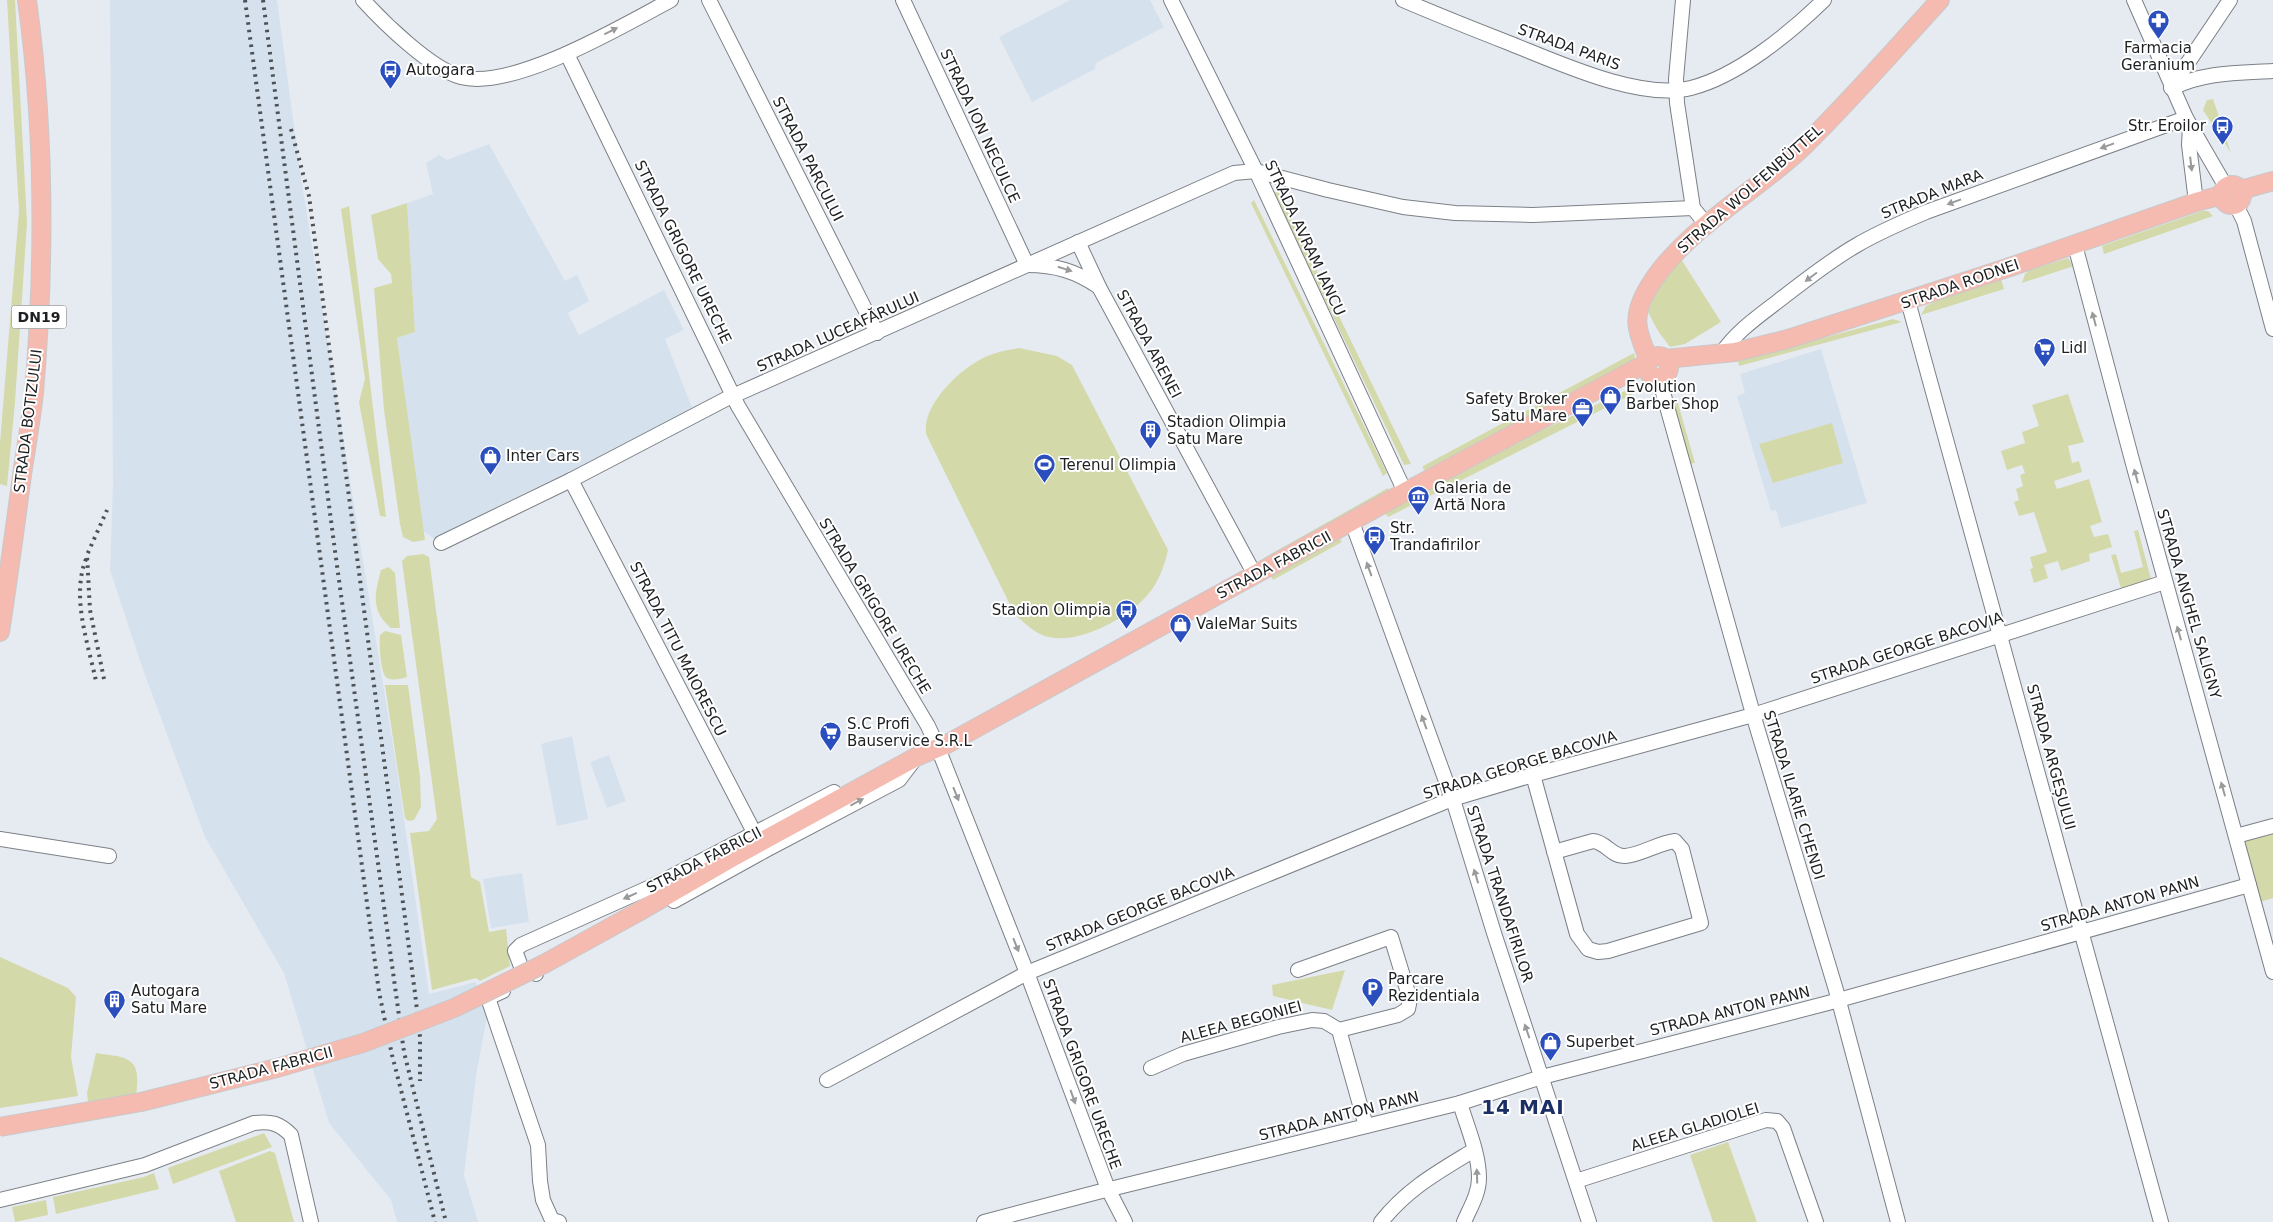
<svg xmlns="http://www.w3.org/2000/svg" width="2273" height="1222" viewBox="0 0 2273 1222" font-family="'DejaVu Sans',sans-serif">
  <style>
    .built { fill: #d6e1ee }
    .green { fill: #d4d9aa }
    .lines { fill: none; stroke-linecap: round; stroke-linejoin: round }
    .minor-casing { stroke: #7b8086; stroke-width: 16 }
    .major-casing { stroke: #c9c9ca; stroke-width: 20 }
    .minor { stroke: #fff; stroke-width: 14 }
    .major { stroke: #f5bab0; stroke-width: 18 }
    .rail { stroke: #4e5154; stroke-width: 4; stroke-dasharray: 2.5 5; stroke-linecap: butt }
    .major-bridge-casing { stroke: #c9c9ca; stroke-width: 20; stroke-linecap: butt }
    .major-bridge { stroke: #f5bab0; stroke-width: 18 }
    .oneway { fill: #999a9b }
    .labels { text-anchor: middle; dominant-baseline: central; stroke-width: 4; stroke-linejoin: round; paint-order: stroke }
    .shield { fill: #fff; stroke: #616264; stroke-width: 1 }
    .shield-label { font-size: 14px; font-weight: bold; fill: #1d1f21 }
    .street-label { font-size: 15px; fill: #1d1f21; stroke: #fff }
    .poi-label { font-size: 15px; fill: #1d1f21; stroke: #fff; text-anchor: start }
    .district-label { font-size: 20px; font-weight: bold; letter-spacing: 1px; fill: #1b2f66; stroke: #fff }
  </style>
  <rect width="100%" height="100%" fill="#e6ebf2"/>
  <g class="built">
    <polygon points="110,0 277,0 301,178 397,770 429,994 476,982 487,1016 476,1076 464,1175 478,1222 397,1222 391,1200 329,1123 284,973 205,837 141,664 110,570 113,485"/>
    <polygon points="1070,0 1150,0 1164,27 1096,63 1095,69 1032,102 999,37"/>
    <polygon points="489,144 565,281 577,275 589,301 568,313 579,335 664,290 684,330 665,339 695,415 441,543 423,531 397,338 415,332 407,203 433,194 426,163 439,155 447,160"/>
    <polygon points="1821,349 1867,503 1781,528 1776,510 1771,511 1737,396 1745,393 1740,374"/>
    <polygon points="572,736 588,819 557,826 541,744"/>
    <polygon points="609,755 626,801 607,808 590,762"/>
    <polygon points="522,873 529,922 491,928 483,879"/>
  </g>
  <g class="green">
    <polygon points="7,0 15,0 27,223 15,402 7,486 0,484 0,443 19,211"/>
    <polygon points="2213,99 2231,153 2203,110 2207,100"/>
    <polygon points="1278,191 1411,464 1404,465 1274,193"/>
    <polygon points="1254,200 1387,473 1383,476 1251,203"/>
    <polygon points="407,203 415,332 397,338 425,540 413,542 403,537 400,524 384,410 374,288 392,283 391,274 378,259 371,215"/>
    <polygon points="349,206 386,517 380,516 359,402 365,379 341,209"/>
    <polygon points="2202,211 2208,211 2213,216 2104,254 2102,246"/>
    <polygon points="2068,258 2074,266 2022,283 2025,274 2030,270"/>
    <polygon points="1681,259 1721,322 1685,344 1670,347 1658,331 1648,312 1661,280"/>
    <polygon points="2001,279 2004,289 1921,315 1926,306 1934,302"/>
    <polygon points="1893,319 1902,322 1739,366 1738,361"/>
    <path d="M1019 348 1057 356 1072 365 1168 550C1165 564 1159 581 1150 592 1130 618 1072 650 1040 634 1031 630 1023 621 1015 615L926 434C922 404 960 369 985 357 996 352 1007 350 1019 348Z"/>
    <polygon points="1634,353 1635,358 1633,364 1427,471 1423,469 1423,466"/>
    <polygon points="1645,388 1388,517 1385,513 1492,454 1627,390"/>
    <polygon points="2068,394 2084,442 2068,446 2072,463 2079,461 2082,472 2054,481 2057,489 2089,479 2102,522 2090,526 2094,537 2108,534 2112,547 2089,554 2090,561 2061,571 2058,561 2044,565 2048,578 2034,583 2030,569 2033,568 2030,557 2047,552 2034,512 2019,516 2014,502 2019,500 2016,489 2023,486 2020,475 2025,473 2022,465 2007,470 2001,451 2025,443 2022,432 2039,426 2032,405"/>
    <polygon points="1677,400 1695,463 1688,464 1672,401"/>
    <polygon points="1832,423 1843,463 1773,483 1759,444"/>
    <polygon points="1388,488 1389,491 1267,560 1264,558"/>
    <polygon points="2138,530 2151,579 2121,588 2111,555 2116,554 2121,573 2143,567 2134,531"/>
    <polygon points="1340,539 1342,542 1273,580 1271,576"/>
    <polygon points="423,554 429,557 471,877 480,882 489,932 506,929 510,966 480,981 476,978 432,990 410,833 429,831 437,819 402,561 407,556"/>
    <path d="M389 567 395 573 400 628H391C370 610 375 593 381 570Z"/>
    <path d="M385 631 401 635 407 677C401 679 393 681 387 678 380 674 379 643 380 635Z"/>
    <polygon points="385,685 408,685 420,777 421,807 414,820 408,821 405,818"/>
    <polygon points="2273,829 2273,898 2260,902 2243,837"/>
    <polygon points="0,957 68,988 76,997 71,1057 78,1096 0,1108"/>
    <polygon points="1345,970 1332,1010 1273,996 1272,985"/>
    <path d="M96 1053C106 1055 120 1055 128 1060 144 1068 135 1098 133 1113L90 1118 87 1093Z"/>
    <polygon points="264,1133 272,1147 173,1184 168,1168"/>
    <polygon points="1728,1142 1757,1222 1713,1222 1690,1155"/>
    <polygon points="270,1151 275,1153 294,1222 236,1222 219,1171"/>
    <polygon points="154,1173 159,1189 56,1214 53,1197 144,1177"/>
    <polygon points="46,1200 48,1215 15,1222 12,1207"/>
  </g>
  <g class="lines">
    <defs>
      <g id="minor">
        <path d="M363 0C384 23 431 69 461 77 513 91 624 25 671 0"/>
        <polyline points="709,0 877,333"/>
        <path d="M903 0 1027 265C1055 265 1076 271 1099 287"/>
        <polyline points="1171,0 1256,171 1405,492"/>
        <path d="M1403 0C1438 15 1473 29 1509 43 1557 62 1640 101 1691 88 1738 76 1790 33 1824 0"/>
        <polyline points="1683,0 1676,79 1677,103 1693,208 1706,224"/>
        <polyline points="2134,0 2186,118 2226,187"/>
        <polyline points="567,54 738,406 928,726 938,748 1029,978 1108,1189 1125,1222"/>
        <polyline points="2171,88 2230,0"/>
        <path d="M2172 88C2204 72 2238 73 2273 71"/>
        <polyline points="2190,126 2189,145 2196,202"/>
        <polyline points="2236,205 2244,221 2273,329"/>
        <polyline points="1078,242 1099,287 1255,575"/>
        <polyline points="2075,245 2132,460 2273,972"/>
        <polyline points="1908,301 2161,1222"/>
        <path d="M1721 354C1736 332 1756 318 1777 302 1803 282 1829 261 1857 245 1879 232 1903 222 1926 212L2186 118"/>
        <polyline points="1659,378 1755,721 1836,990 1898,1222"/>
        <polyline points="571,480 755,834"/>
        <polyline points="1352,522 1455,806 1494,933 1589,1222"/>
        <polyline points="441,543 571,480 726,399 1234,173 1256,171 1328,190 1403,207 1455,213 1533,215 1693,208"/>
        <path d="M1533 775 1577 934 1588 949 1598 952 1608 951 1701 923 1682 849 1675 841C1658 843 1641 855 1625 856 1612 857 1606 842 1593 841L1554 852"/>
        <polyline points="2236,836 2273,826"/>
        <polyline points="0,839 109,856"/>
        <polyline points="674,901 766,850 899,780 915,759"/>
        <polyline points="1298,970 1391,937 1410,999 1408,1009 1398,1015 1339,1030"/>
        <polyline points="536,974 522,969 515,951 521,945 655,885 834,792"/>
        <polyline points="503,991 488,998 538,1145 540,1181 543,1200 552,1220 559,1222"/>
        <polyline points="1151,1068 1183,1054 1278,1027 1312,1020 1324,1021 1339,1030 1366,1126"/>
        <polyline points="827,1080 1027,973 1452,799 1533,775 1753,715 2165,582"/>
        <path d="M1460 1103C1467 1127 1479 1153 1479 1178 1479 1194 1470 1208 1464 1222"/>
        <polyline points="1576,1181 1766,1120 1777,1121 1783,1128 1816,1222"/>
        <path d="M0 1200 145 1165 254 1123C271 1121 279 1123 291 1135L311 1222"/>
        <polyline points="984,1222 1098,1192 1460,1103 1542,1077 1828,1003 2249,885"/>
        <path d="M1381 1222C1408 1188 1438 1172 1474 1150"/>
      </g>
      <g id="major">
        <circle cx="2232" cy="195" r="10"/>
        <polyline points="2241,190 2273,181"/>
        <circle cx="1658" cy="367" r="11"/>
        <polyline points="1665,359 1735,352 1788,339 2007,268 2196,202 2222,195"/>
        <path d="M1649 361C1639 334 1630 321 1646 292 1678 233 1755 193 1803 147 1851 100 1895 49 1940 0"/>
        <path d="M0 632C8 580 15 528 22 475 26 448 31 420 34 393 45 262 45 130 27 0"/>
        <polyline points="640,911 735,856 916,757 947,744 1405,492 1647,363"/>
      </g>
    </defs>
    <use href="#minor" class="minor-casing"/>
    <use href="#major" class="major-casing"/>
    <use href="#minor" class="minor"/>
    <use href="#major" class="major"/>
    <g class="rail">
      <polyline points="245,0 379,992 392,1055 435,1222"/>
      <polyline points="263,0 335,551 404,1052 446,1222"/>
      <polyline points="291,129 309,196 415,993 420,1037 420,1081"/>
      <path d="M86 559C71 597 88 643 96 681"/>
      <polyline points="104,679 90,610 87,555 107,510"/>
    </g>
    <defs>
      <polyline id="major-bridge" points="0,1127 141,1102 277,1068 363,1043 454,1008 544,964 640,911"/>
    </defs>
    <use href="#major-bridge" class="major-bridge-casing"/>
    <use href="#major-bridge" class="major-bridge"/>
  </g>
  <defs><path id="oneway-solid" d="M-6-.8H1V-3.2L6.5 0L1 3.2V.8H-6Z" transform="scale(1.25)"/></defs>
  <g class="oneway">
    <use href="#oneway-solid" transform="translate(611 31) rotate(-27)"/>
    <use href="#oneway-solid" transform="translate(2107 146) rotate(160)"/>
    <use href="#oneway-solid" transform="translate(2191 164) rotate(83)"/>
    <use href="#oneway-solid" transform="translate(1954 202) rotate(160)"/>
    <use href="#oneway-solid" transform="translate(1065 269) rotate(17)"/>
    <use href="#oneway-solid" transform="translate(1811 277) rotate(143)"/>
    <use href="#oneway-solid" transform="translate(2094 319) rotate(-105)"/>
    <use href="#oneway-solid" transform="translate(2136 476) rotate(-105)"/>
    <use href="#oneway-solid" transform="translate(1369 569) rotate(-110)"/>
    <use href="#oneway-solid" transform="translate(2179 633) rotate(-106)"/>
    <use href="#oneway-solid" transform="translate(1424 722) rotate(-110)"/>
    <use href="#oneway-solid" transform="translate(2223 789) rotate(-106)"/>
    <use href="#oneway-solid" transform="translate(956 794) rotate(68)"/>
    <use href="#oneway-solid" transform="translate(857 802) rotate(-28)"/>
    <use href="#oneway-solid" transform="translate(1476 876) rotate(-107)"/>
    <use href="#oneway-solid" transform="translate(630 896) rotate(156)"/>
    <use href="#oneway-solid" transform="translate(1016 945) rotate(68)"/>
    <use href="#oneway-solid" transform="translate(1527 1031) rotate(-109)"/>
    <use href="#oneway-solid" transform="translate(1073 1097) rotate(70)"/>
    <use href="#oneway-solid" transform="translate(1477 1176) rotate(-92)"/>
  </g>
  <defs>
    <symbol id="pharmacy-pin" viewBox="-11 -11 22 30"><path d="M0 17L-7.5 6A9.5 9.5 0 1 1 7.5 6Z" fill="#2a4ebe" stroke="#fff"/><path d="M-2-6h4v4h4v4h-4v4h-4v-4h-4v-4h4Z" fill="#fff"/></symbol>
    <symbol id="bus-pin" viewBox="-11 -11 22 30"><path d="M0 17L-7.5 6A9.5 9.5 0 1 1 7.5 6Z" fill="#2a4ebe" stroke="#fff"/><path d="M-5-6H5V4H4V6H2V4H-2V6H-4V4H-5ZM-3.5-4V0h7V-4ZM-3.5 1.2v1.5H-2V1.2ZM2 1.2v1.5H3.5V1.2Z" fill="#fff"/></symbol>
    <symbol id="supermarket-pin" viewBox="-11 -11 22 30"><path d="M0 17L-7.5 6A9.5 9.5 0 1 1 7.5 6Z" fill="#2a4ebe" stroke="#fff"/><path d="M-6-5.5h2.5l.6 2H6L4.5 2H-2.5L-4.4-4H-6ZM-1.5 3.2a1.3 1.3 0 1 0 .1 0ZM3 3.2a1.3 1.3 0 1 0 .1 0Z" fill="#fff"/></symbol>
    <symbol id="shop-pin" viewBox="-11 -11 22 30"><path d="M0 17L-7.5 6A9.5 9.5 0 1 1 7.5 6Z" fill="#2a4ebe" stroke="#fff"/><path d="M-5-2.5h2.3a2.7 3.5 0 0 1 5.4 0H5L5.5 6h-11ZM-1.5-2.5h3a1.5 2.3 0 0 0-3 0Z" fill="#fff"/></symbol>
    <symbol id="office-pin" viewBox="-11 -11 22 30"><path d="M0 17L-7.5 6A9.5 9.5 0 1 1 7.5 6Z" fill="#2a4ebe" stroke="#fff"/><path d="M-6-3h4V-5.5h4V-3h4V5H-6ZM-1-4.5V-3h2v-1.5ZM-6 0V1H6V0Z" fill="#fff"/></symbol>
    <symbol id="building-pin" viewBox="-11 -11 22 30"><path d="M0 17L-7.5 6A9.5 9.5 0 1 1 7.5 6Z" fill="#2a4ebe" stroke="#fff"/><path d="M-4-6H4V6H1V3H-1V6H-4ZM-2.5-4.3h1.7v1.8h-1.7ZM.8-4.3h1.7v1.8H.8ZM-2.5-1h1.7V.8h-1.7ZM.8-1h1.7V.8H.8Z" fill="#fff"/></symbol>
    <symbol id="stadium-pin" viewBox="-11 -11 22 30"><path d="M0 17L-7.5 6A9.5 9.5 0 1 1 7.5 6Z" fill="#2a4ebe" stroke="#fff"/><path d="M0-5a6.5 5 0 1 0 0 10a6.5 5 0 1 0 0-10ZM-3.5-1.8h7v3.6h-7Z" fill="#fff"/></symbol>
    <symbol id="museum-pin" viewBox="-11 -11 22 30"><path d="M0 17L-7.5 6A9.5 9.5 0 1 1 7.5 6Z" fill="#2a4ebe" stroke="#fff"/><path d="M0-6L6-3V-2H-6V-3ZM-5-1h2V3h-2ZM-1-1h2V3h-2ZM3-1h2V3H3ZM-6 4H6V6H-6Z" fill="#fff"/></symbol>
    <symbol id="parking-pin" viewBox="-11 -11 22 30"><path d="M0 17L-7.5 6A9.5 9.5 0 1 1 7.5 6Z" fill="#2a4ebe" stroke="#fff"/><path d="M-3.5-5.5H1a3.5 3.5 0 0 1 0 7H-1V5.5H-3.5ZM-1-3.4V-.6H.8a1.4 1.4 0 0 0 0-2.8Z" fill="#fff"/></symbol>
  </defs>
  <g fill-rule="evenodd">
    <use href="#pharmacy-pin" x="2146" y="8" width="25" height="34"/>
    <use href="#bus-pin" x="378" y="58" width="25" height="34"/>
    <use href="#bus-pin" x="2210" y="114" width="25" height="34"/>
    <use href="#supermarket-pin" x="2032" y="336" width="25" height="34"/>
    <use href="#shop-pin" x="1598" y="384" width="25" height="34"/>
    <use href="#office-pin" x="1570" y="396" width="25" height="34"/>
    <use href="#building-pin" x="1138" y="418" width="25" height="34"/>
    <use href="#shop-pin" x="478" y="444" width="25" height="34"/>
    <use href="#stadium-pin" x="1032" y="452" width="25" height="34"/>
    <use href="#museum-pin" x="1406" y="484" width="25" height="34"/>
    <use href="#bus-pin" x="1362" y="524" width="25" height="34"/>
    <use href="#bus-pin" x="1114" y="598" width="25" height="34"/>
    <use href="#shop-pin" x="1168" y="612" width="25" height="34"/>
    <use href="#supermarket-pin" x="818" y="720" width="25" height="34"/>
    <use href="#parking-pin" x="1360" y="976" width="25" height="34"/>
    <use href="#building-pin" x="102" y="988" width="25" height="34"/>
    <use href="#shop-pin" x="1538" y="1030" width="25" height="34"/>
  </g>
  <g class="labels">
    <rect class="shield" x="11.5" y="305.5" width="55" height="23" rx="4"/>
    <g class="shield-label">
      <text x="39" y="317">DN19</text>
    </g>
    <g class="street-label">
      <text transform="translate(1569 47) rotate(20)">STRADA PARIS</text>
      <text transform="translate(980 126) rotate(65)">STRADA ION NECULCE</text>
      <text transform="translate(808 159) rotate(63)">STRADA PARCULUI</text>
      <text transform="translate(1750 189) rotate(-41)">STRADA WOLFENBÜTTEL</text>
      <text transform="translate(1932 194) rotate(-22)">STRADA MARA</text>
      <text transform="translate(1305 238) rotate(65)">STRADA AVRAM IANCU</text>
      <text transform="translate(683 252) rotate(64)">STRADA GRIGORE URECHE</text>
      <text transform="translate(1960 284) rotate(-19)">STRADA RODNEI</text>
      <text transform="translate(838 332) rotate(-24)">STRADA LUCEAFĂRULUI</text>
      <text transform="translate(1149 344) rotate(62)">STRADA ARENEI</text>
      <text transform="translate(28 421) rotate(-83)">STRADA BOTIZULUI</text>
      <text transform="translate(1274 565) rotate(-28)">STRADA FABRICII</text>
      <text transform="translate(2189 604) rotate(74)">STRADA ANGHEL SALIGNY</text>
      <text transform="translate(875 606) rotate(59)">STRADA GRIGORE URECHE</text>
      <text transform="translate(1907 648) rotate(-18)">STRADA GEORGE BACOVIA</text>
      <text transform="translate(678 649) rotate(63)">STRADA TITU MAIORESCU</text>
      <text transform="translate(2051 757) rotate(75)">STRADA ARGEȘULUI</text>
      <text transform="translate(1520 765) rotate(-17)">STRADA GEORGE BACOVIA</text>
      <text transform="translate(1794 795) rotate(73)">STRADA ILARIE CHENDI</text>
      <text transform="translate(704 860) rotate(-27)">STRADA FABRICII</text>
      <text transform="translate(1500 894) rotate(72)">STRADA TRANDAFIRILOR</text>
      <text transform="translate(2120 904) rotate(-16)">STRADA ANTON PANN</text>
      <text transform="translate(1140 909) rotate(-22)">STRADA GEORGE BACOVIA</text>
      <text transform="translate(1730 1011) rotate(-14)">STRADA ANTON PANN</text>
      <text transform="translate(1241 1022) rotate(-15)">ALEEA BEGONIEI</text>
      <text transform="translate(271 1068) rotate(-15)">STRADA FABRICII</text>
      <text transform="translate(1082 1074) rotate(70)">STRADA GRIGORE URECHE</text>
      <text transform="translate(1339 1116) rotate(-14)">STRADA ANTON PANN</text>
      <text transform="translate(1695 1127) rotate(-17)">ALEEA GLADIOLEI</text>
    </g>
    <g class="poi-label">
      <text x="2158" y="48" text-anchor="middle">Farmacia<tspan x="2158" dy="17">Geranium</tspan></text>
      <text x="406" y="70">Autogara</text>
      <text x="2206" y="126" text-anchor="end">Str. Eroilor</text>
      <text x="2061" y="348">Lidl</text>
      <text x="1626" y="387">Evolution<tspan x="1626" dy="17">Barber Shop</tspan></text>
      <text x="1567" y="399" text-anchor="end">Safety Broker<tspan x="1567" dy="17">Satu Mare</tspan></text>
      <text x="1167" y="422">Stadion Olimpia<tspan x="1167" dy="17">Satu Mare</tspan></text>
      <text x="506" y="456">Inter Cars</text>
      <text x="1060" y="465">Terenul Olimpia</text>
      <text x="1434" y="488">Galeria de<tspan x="1434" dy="17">Artă Nora</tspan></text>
      <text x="1390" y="528">Str.<tspan x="1390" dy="17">Trandafirilor</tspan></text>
      <text x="1111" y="610" text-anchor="end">Stadion Olimpia</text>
      <text x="1196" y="624">ValeMar Suits</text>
      <text x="847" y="724">S.C Profi<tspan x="847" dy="17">Bauservice S.R.L</tspan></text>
      <text x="1388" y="979">Parcare<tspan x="1388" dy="17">Rezidentiala</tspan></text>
      <text x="131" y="991">Autogara<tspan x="131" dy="17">Satu Mare</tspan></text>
      <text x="1566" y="1042">Superbet</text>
    </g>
    <g class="district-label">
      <text x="1523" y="1107">14 MAI</text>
    </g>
  </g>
</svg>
